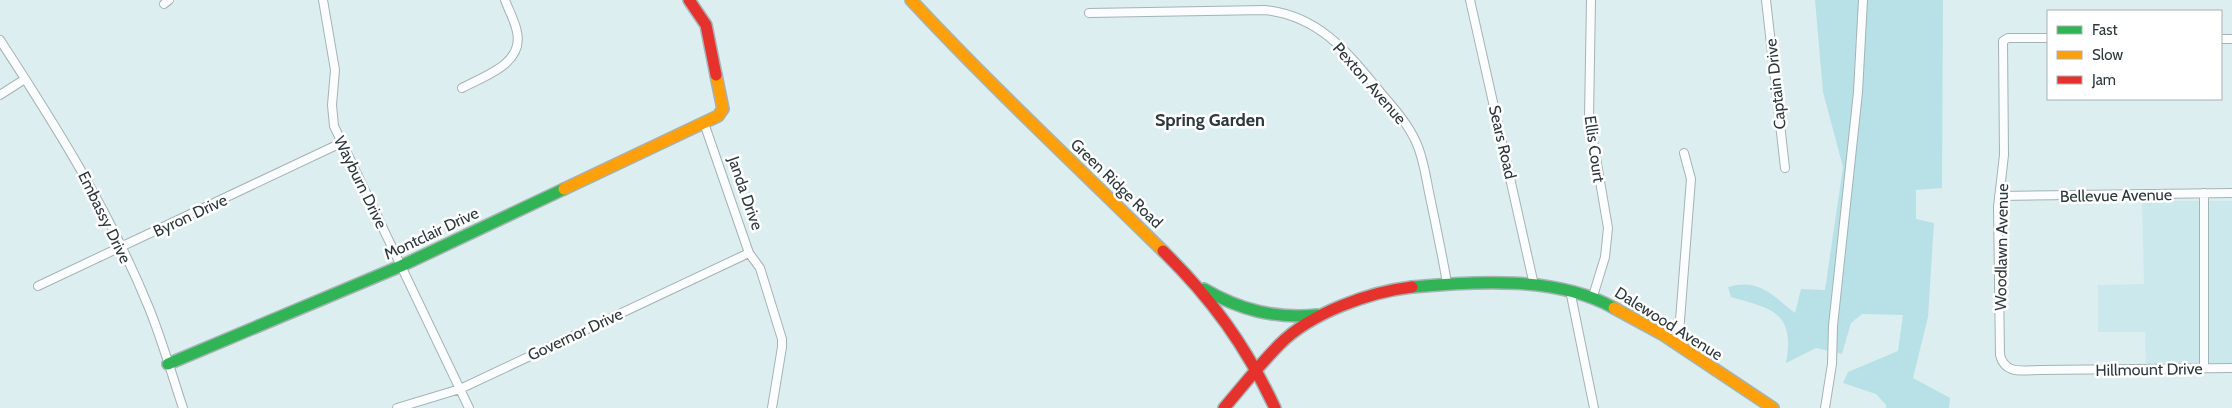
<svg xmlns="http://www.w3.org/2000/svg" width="2232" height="408" font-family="Cabin,sans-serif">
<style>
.built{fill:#cbe8ec}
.green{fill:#b7e1e6}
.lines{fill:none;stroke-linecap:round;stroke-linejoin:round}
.street-casing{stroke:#a5b3b4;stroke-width:10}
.fast-casing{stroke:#a5b3b4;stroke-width:14}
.slow-casing{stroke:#a5b3b4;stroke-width:14}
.jam-casing{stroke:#a5b3b4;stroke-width:14}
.street{stroke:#fafcfd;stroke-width:8}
.fast{stroke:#30b455;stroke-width:11}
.slow{stroke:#ff9f0a;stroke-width:11}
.jam{stroke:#e5322d;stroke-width:11}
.labels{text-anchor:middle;stroke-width:5;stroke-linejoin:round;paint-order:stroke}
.street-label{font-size:16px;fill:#2d393b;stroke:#fff}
.neighbourhood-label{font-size:18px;font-weight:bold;fill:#2d393b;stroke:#fff}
</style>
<rect width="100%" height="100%" fill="#ddeef0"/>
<path class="built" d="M2142 201H2232V363L2146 364 2145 332H2098V285L2144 284Z"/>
<path class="green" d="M1815 0H1943L1942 188 1916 190V219L1934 223 1928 317 1913 378 1950 398 1949 408H1886V405L1876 394 1843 383 1848 372 1898 351 1903 315 1862 314 1851 323 1842 354 1816 348 1786 363C1795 312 1773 309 1731 297L1728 287C1759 278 1772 295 1795 313L1801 289 1825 290 1843 167 1823 92Z"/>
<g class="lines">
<g class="street-casing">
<path id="street" d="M323 0 335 70 332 105 334 126 469 408
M1470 0 1534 285
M1591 0 1589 117 1608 228 1605 257 1593 296
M1766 0 1785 168
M164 4 169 0
M1089 13 1265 10C1320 16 1348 53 1381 93 1394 108 1408 124 1416 142 1424 159 1426 179 1430 197 1436 226 1442 254 1447 283
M2048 38H2008L2003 41 2004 155 1998 207 2000 355C2005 375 2023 370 2040 370L2232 368
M2221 39H2232
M0 40C56 126 110 212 149 308 162 340 172 375 183 408
M462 88C484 76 524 64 517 32 515 21 509 11 505 0
M0 95 25 79
M704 123 749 253 760 268 782 339V347L772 408
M1999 196 2232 193
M38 286 341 143
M1570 290 1594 408
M1678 346 1691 179 1684 153
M2204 368V193
M397 408 460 389 749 253
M1825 408 1832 364 1833 326 1858 92 1863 0"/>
</g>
<g class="fast-casing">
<path id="fast" d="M1412 287C1476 281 1557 276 1614 308
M1204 289C1240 310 1275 319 1317 315
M168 364 401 266 564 189"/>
</g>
<g class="slow-casing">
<path id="slow" d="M911 0C992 87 1079 168 1163 251
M564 189 718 116 723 109 716 75
M1614 308 1662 334 1773 408"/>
</g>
<g class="jam-casing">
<path id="jam" d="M689 0 706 25 716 75
M1163 251C1212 299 1246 346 1275 408
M1224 408C1242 387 1260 364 1280 344 1311 313 1369 292 1412 287"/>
</g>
<use href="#street" class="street"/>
<use href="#fast" class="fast"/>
<use href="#slow" class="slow"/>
<use href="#jam" class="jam"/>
</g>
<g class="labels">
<g class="street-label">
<text transform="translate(1370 83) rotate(49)" y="6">Pexton Avenue</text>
<text transform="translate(1775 84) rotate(-96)" y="6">Captain Drive</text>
<text transform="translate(1503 142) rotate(77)" y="6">Sears Road</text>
<text transform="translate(1595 149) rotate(82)" y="6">Ellis Court</text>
<text transform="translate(361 182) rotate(64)" y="6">Wayburn Drive</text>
<text transform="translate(1117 183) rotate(44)" y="6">Green Ridge Road</text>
<text transform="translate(746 193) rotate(71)" y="6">Janda Drive</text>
<text transform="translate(2116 195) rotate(-1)" y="6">Bellevue Avenue</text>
<text transform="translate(190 215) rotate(-25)" y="6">Byron Drive</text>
<text transform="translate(105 217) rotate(64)" y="6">Embassy Drive</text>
<text transform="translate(431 233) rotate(-25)" y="6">Montclair Drive</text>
<text transform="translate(2001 247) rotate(-89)" y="6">Woodlawn Avenue</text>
<text transform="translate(1669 323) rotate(32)" y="6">Dalewood Avenue</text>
<text transform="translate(575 334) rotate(-25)" y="6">Governor Drive</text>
<text transform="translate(2149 369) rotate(-1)" y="6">Hillmount Drive</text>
</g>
<g class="neighbourhood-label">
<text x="1210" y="126">Spring Garden</text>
</g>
</g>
<rect x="2047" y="10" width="175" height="90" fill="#ffffff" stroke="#abb0b1"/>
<rect x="2057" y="26" width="25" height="8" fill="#30b455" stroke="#abb0b1"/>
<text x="2092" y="35" font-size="15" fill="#2d393b">Fast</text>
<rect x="2057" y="51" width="25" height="8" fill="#ff9f0a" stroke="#abb0b1"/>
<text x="2092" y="60" font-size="15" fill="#2d393b">Slow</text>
<rect x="2057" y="76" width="25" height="8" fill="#e5322d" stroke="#abb0b1"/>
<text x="2092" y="85" font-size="15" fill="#2d393b">Jam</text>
</svg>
